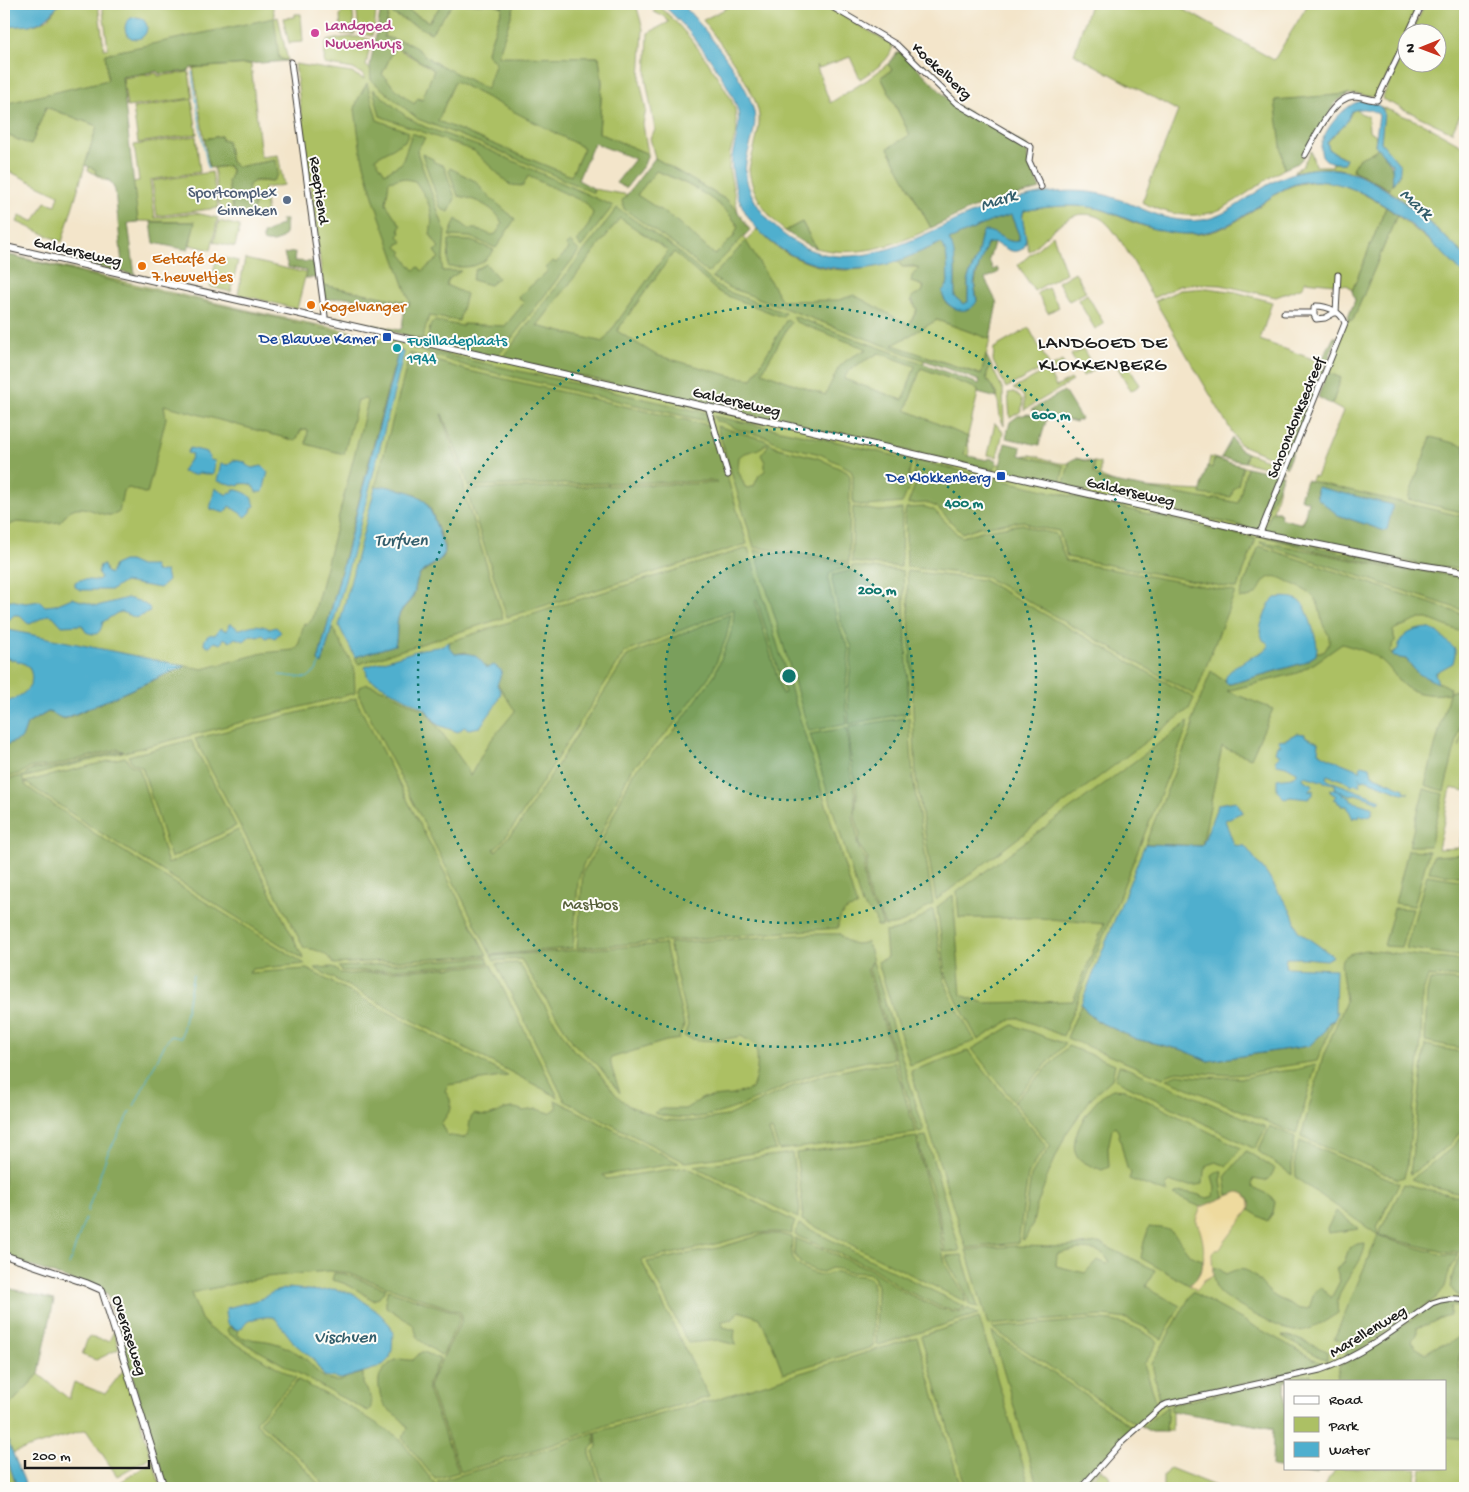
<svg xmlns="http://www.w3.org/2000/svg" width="1469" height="1492" font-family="'Gochi Hand',sans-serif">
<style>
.green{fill:#acc064;stroke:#646e40}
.forest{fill:#89a65a;stroke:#52613b;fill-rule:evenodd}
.sand{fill:#eeda9e;stroke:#857b5d}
.water{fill:#4fafce;stroke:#366675;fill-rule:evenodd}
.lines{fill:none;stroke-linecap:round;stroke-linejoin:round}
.stream{stroke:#4fafce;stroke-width:1}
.minor-casing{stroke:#3c3a36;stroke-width:7}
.tertiary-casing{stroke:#3c3a36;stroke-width:8}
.minor{stroke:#fff;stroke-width:5}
.tertiary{stroke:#fff;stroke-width:6}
.ring{fill:none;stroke:#0f766e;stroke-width:2.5;stroke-dasharray:2.5 5}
.hotel-dot{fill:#d1479c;stroke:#fdfcf7;stroke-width:2}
.service-dot{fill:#5c6f8a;stroke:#fdfcf7;stroke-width:2}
.food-dot{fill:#e8710a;stroke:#fdfcf7;stroke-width:2}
.transit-dot{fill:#1a4fb4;stroke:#fdfcf7;stroke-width:2}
.culture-dot{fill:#0f9aa8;stroke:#fdfcf7;stroke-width:2}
.labels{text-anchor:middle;stroke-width:4;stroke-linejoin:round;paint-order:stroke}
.hotel-label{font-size:16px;fill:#b23c85;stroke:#fdfcf7;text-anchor:start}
.street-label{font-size:16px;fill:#1c1c1c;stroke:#fdfcf7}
.service-label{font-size:16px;fill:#4e5e75;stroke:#fdfcf7;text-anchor:end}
.food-label{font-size:16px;fill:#c56008;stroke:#fdfcf7;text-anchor:start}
.transit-label{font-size:16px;fill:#164399;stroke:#fdfcf7;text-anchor:end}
.culture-label{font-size:16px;fill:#0d838f;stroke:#fdfcf7;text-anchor:start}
.park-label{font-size:16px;fill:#565e39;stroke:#fdfcf7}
.water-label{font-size:18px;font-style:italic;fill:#335e6c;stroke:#fdfcf7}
.quarter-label{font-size:19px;letter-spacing:1px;fill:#1c1c1c;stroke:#fdfcf7}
.centre{fill:#0f766e;stroke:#fdfcf7;stroke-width:2.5}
.ring-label{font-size:15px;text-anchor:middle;font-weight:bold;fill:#0f766e;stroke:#fdfcf7;stroke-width:4;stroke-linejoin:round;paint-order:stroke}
</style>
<rect width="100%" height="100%" fill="#fdfcf7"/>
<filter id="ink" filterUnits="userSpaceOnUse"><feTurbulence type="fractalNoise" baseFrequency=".02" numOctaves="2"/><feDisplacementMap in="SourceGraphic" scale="10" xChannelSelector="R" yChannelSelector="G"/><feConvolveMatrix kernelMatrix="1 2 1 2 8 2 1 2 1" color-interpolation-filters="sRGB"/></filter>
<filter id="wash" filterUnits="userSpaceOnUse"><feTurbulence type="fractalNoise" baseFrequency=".0096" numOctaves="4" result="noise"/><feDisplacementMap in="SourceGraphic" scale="20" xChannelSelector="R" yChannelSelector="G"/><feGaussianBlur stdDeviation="1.12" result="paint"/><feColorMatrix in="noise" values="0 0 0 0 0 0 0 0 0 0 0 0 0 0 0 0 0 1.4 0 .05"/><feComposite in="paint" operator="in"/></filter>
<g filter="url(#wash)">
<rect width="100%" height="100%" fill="#f3e5ca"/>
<path class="green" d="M59 4H98L104 49 108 48 102 4H272L275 18 278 17 288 61 279 58 278 54 117 77 125 184 104 180 88 170 102 120 43 100 4 128V27L37 24 48 19Z
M348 4H352L355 34H341L340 15Z
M356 4H374C378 14 374 25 372 36L359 33Z
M396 4H442L429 22Z
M453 4H494L503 7 487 52 498 54 515 4H636L643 29 640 80 646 110 643 124 648 154 599 134 602 82 599 57H591L585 150H583L571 177 457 129 593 189 636 196 656 170C681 182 712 193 730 214 737 223 740 232 746 241L758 229C776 253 814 269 844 270 863 270 880 266 898 261L903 267H917L918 270 912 276 919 285H922L924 290 920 294H917L911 301 917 309 912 319 920 329 937 320 990 339 982 375 926 356 922 368 979 389 968 435 969 457C978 459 996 465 1004 464 1013 463 1020 454 1030 455 1048 457 1061 470 1079 459L1100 463V476C1126 491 1173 489 1203 491L1210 457 1251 469 1282 475 1273 511H1279L1280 520 1300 524 1313 502 1300 498 1313 476 1316 477 1343 411 1332 405 1341 378 1327 372 1347 320H1353L1397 215 1439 249 1465 276V724L1459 748 1465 728V791L1451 788 1438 849 1459 848 1462 833 1465 834V854L1455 855 1465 856V1488H1418L1421 1468H1445V1381H1285V1468H1319L1317 1475 1275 1467V1429L1172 1409V1431H1151L1137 1423 1081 1488H168L110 1291 6 1258 4 1264V251L10 255 265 314 403 342 409 308 407 302 323 285 295 64 352 73 364 79V75L353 69 324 64 325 45 327 41C340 38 358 34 371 40L366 66 391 85 382 74 395 47 434 70 432 75 447 69 432 61 409 43 384 37 389 12 431 33Z
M735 4H823L893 45C890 62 873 70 860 79L850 57 819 68 816 65 830 103 867 80 888 64 893 69 881 77 910 135 913 195 931 228C896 246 855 258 816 248L802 222 785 231C767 216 751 193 749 169 752 152 760 134 759 116 756 88 720 44 703 20Z
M1090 4H1186L1183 9 1274 60 1307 6 1304 4H1420L1378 96 1373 97 1357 94 1276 100 1284 169C1262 181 1243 198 1221 209 1196 221 1165 214 1142 202L1178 111 1074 54Z
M1425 4H1465V104L1452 132 1382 99 1406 45V62H1436V32H1412Z
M658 5C688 31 711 64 731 99L735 109 737 130 730 153 729 168 738 212 728 201 655 158 650 138 655 130 646 80 648 33 669 22 663 16 653 12Z
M295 14H301L303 42 289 43 283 18 295 17Z
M251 64 261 157 278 155 284 185 264 188 267 217H248L254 208V204C241 186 248 178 269 182L275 160 237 167 231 162 221 136 204 139 193 68Z
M189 72 193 98 127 107 123 78 157 73 158 76Z
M192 99 197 134 138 143 133 108Z
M1379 106 1424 124 1465 147V256C1434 226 1383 175 1339 169 1323 167 1308 169 1293 172L1302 166 1311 151 1315 166H1332L1333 163H1344L1346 159C1342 155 1334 154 1329 150L1327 143 1334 134 1346 123 1352 111 1357 109 1360 113 1368 116 1369 131 1376 135 1375 145 1378 148 1368 155 1359 158 1353 170 1389 189 1400 173 1381 142 1383 109Z
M46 107 97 126 62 242 17 222 20 215 34 222 45 202 56 205 59 195 4 169V134L31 145Z
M196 136 200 172 150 180 155 218 196 213 218 218 211 250 190 245 194 222 138 221 132 182 139 181 134 145Z
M228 166 232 172 228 182 234 215 223 209 219 204 214 168Z
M212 172 218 208 157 216 152 181Z
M1320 181C1345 182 1364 194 1386 207L1352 291 1349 286 1344 285 1305 281 1303 287 1276 297 1221 285 1194 284 1179 286 1153 298C1142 279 1118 228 1100 218 1093 214 1082 213 1074 216 1059 222 1041 241 1029 252L1022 218 1024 211C1048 206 1076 203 1100 209 1111 212 1122 218 1132 222 1154 230 1176 235 1199 234 1233 231 1255 206 1283 190 1293 184 1307 182 1320 181Z
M219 221 240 226 235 247 214 242Z
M1053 235 1066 273 1034 291 1018 265Z
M217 256 238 261 231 292 210 287Z
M245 259 306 273 297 309 238 294Z
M1075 272 1086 292 1069 301 1058 282Z
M1048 288 1059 307 1048 313 1037 293Z
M1207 288 1236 292 1272 302 1260 340 1321 362 1280 461 1239 444 1155 301 1180 290Z
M1087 294 1104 324 1095 329 1078 300Z
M1029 328 1049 365 1006 388 993 361 994 348Z
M1083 349 1095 370 1083 376 1071 355Z
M1062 361 1064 364 1049 373 1056 387 1071 379 1073 381 1024 410C1027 400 1023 392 1013 389Z
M1127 363 1140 385 1131 391 1118 368Z
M991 365 1003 390 1004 426 1000 417 997 393 987 380 986 375Z
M1014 392 1022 399 1023 405 1020 412 1010 418 1008 393Z
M995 423 1003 432 997 457 988 455Z
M1247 453 1276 463 1284 472 1245 462Z
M114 1331 119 1349 96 1360 82 1355 88 1337 109 1341Z
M125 1368 151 1457 117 1476 86 1430 12 1453 4 1431V1411L39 1374 69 1399 74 1382 105 1394Z
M4 1453 5 1456 20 1488H4Z
M153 1461 161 1488H110L116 1485Z
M1170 1468 1220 1488H1163V1476Z
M1336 1468H1417L1413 1488H1324Z
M1100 1469 1110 1477 1108 1483 1102 1488H1084Z"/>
<path class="forest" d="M382 4H396L429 22 442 4H453L431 33 389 12 384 37 411 44 432 61 487 89 496 62 489 57 487 52 503 7 494 4H515L498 56 599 57 602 82 599 133 648 154 644 165 626 188 616 183 635 159 594 143 578 180 593 188 594 193 490 147 418 119 371 80 370 65ZM395 47 406 52 434 70 422 100 418 98 414 104 396 89 382 74ZM455 81 584 148 571 176 438 121Z
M274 18 279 58 288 61 191 68 189 71 159 74 158 71 122 77 138 222 128 223 135 275 70 261 72 254 122 264 115 190 110 181 95 173 96 170 85 165 97 126 46 107 31 145 4 134V104L108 80 105 54Z
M902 52 951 102 1027 146 1028 159 1040 189 973 208 931 228 888 148 910 135 881 77 892 70 888 64 897 53Z
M367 83 377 120 409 132 405 141 375 158 385 173 402 163 412 133 425 138 417 150 418 155 445 231 442 271H461L449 279 446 285 466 294 459 321 429 316 422 339 427 340 431 323 435 321 462 326 463 324 505 326 524 303 518 297 548 271 545 268 553 261 556 263 569 249 566 245 570 242 579 251 497 357 334 318 337 317 399 330 402 328 404 312 402 310 346 297 327 300 325 298 323 285 407 302 409 306 410 302 374 200 361 153 355 109 357 101ZM401 178 415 181C428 199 435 212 430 234L439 248 434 251 439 258 422 271 419 267 414 270 401 254 403 252 397 247 398 244 403 242 398 236 401 233 399 229 401 226 386 204 389 181Z
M373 89 407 117 425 127 489 150 613 206 581 247 577 241 588 226 593 213 586 203 528 176 523 186 510 185 474 151 380 116Z
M1349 94 1336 102 1301 160 1298 163 1284 169 1275 100Z
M221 136 222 140H227L231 162 237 167 276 160 278 174 273 181H254L249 185 248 195 254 204V208L248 217 234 215 228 182 232 172 229 166 209 168 204 139Z
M1378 148C1388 160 1400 172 1389 189L1353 170C1354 156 1368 157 1378 148Z
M422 154 433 159 434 162 444 166 455 198 449 212 441 209Z
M655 158 728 201 736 209 750 230 708 273 680 249 624 209 622 201ZM656 171C686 182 721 199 738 226L734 236 715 255 674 219 637 195Z
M450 168 477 182 483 191 515 219 496 248 470 237 449 236 456 219 469 229H476L479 231C485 230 489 237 496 234L502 224C498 208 473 198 458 196L449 171Z
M1386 207 1397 215 1353 320H1347L1355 300 1352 291Z
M617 208 674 248 716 285 726 291 785 313 782 317 725 295 717 291 674 252 617 331 656 355 731 376 752 379 787 319 791 322 762 372 825 395 839 367 848 359 867 349 796 322 793 316 979 384 980 381 728 287 712 277 746 241 782 301 839 300 854 295 909 325 917 310C912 297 906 298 922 292L924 287 922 285 911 282 912 276 919 268 913 266 902 267 898 261 941 243 944 246 947 252 948 282 943 296 947 304 954 308 977 301C977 295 975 291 975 285 975 277 983 248 989 242L994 243 989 260 993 270 997 268 999 272 985 279 997 303 990 339 937 320 893 345 981 375 986 355 991 365C979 383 996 384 997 398L978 393V389L921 368 906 410 968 437 964 455 987 460 988 458 997 460 994 470 502 358ZM620 218 668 251 603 342 537 326ZM879 353 915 366 903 400 844 379C848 367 869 359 879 353Z
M1011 215 1019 235V241L1013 242 982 233 977 257 968 278V302L963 304 955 297C954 280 958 254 948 240L994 220Z
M281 220H286C285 224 286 229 285 233 282 242 271 244 263 241V233C271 233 274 225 283 225Z
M151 222H195L188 250 154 243Z
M802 222 816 248 802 242 785 231Z
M449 240 471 241 494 250C481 269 468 267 448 267Z
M295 252 294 261 315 262 317 278H305L306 271 288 267 284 254Z
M4 254 133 286 393 344 404 353 399 351 388 387 318 661 322 663 332 627 354 667 355 693 125 752 118 749 56 765 32 767 21 773 4 778V746L22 738 27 724 48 712C55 713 58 717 65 719L185 666 203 669 263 653 293 650 298 647 304 623 308 624 313 618 315 610 368 401 365 399 358 400 344 454 306 444 308 430 306 429 301 430 296 441 164 405 166 418 147 494 129 488 123 491 119 512C104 524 84 497 67 513 65 516 62 520 60 522L41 524 17 522 4 527Z
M486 264 498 278 490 285 472 280 475 270Z
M1334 337H1337L1286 468 1280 461 1320 363Z
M411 347 707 413 710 422 470 367 411 348Z
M410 353 469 371 712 426 747 544 507 617 469 498 468 489 718 483 717 481 468 486 465 473 442 414H441L462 475 466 499 503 618 358 664 355 657 395 645C398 636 396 628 398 619 400 609 408 605 413 597 416 590 415 581 420 575 427 566 443 564 445 552 446 545 441 536 438 530 435 522 433 512 428 505 418 491 390 486 375 488Z
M1327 372 1341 378 1332 405 1318 397Z
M1064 391 1081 419 1076 422 1031 410Z
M1028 414 1047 418 1039 445 1006 438 1010 422 1018 416Z
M713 416 833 441 912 460 909 475 911 483 902 503 867 506 853 504V475L850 469 820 454 779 444 767 437 739 430 723 422 716 421Z
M717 426 765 440 778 448 818 458 847 472 850 476 849 562 754 547ZM766 444H768V446L761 455 765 462V471L759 475 754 486 749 488 745 487 738 470 739 457C746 450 756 453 766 444Z
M1431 437 1465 446V513L1408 499Z
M1232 438 1239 449 1247 453 1245 462 1221 458Z
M1005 443 1021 447 1020 455 1064 466 1060 485 999 471Z
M1076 458 1094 463V473L1102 480 1211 500 1215 498 1238 503 1247 467 1283 475 1259 530 1063 486 1070 461Z
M1214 459 1243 466 1238 485 1234 488 1231 497C1220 495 1211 496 1200 494L1207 466 1212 468Z
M915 460 1256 539 1237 589 1067 557 1059 531 1034 527 1024 521 979 527 962 533 937 507 927 503 908 504 915 485 913 476Z
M1306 480 1465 517V570L1420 564 1263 531 1272 511 1281 514 1280 518 1303 524 1308 501 1300 498ZM1318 487 1387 530 1385 531 1338 515 1316 495Z
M853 507 880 511 902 509 901 567 852 562Z
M925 507 934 510 958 535 962 537 985 530 1023 524 1033 529 1056 534 1066 561 1235 592 1195 695 984 576 907 567 905 513 906 508Z
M1262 536 1413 567 1404 569 1317 551Z
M1261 541 1405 571 1415 570 1465 578V611L1260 543Z
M1259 546 1465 615V639L1461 632 1428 619H1420L1395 629 1393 631 1395 641 1390 652 1393 656 1406 659 1418 674 1447 686 1450 688 1449 692 1465 688V708L1444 791 1425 785 1449 693C1434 696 1412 695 1401 683 1394 675 1389 666 1381 660 1369 651 1355 648 1342 644L1315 663 1297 673 1227 691 1273 709 1251 758 1222 747 1202 846 1145 844 1193 727 1192 721 1211 671 1220 678 1224 679 1226 683 1230 684 1303 663 1316 655V652H1324C1327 647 1330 643 1329 638 1329 634 1326 631 1324 627 1320 618 1321 607 1315 599 1309 591 1298 587 1289 582 1284 580 1277 575 1271 577 1258 580 1263 601 1239 598Z
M748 548 857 907C845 908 838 916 838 928L577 948 583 872 603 837 633 773 675 730 715 674 729 639 733 626 734 609 624 653 516 823 502 841 494 849 495 852 519 825 627 656 731 614 726 638 712 672 672 727 630 771 600 836 583 865 578 882 573 948 491 955 359 696V687L367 684 387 691 427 712 467 768 470 776 488 744 515 711 488 669 466 652 455 654 449 647V642L558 606ZM757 600 785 693 782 694 755 601Z
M755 550 849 564 847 568 830 572 828 580 837 622 849 650 845 697 847 724 809 731Z
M852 566 903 571 909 713 849 724 848 697 852 647 841 622 832 580 833 575 849 571Z
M907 571 983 580 1194 698 1189 709 936 900 916 778Z
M356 698 357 702 487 955 334 964C327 953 317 949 304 948L195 739Z
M909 717 913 778 933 903C918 914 904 925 885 926L880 913 870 900 865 873 868 859 860 847 858 841 860 835 855 816 857 793 850 751 849 727Z
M1188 722V726L1063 1036 1019 1018H1014L978 1040 957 1001 946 975 937 907 953 895 961 995 984 1003 1073 1001 1104 924 1040 918H959L957 892Z
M847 728 850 771 855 793V805L853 816 857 834V842L860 851 866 860 863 872 868 900 879 914 883 926H876C877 915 869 912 862 905L810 734Z
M191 740 236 826 171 858 142 767 132 763 128 756Z
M118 751 123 752 22 778 26 786 94 833 305 964 252 969 249 973 307 969 508 1076 448 1085 445 1091 450 1099 451 1109 441 1124 447 1135 463 1138 468 1135C470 1128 468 1119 474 1114 480 1115 486 1117 491 1115 503 1111 511 1104 523 1111L537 1109 550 1113 557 1108 555 1100 679 1163 603 1175 606 1179 686 1167 795 1222 792 1228V1234C762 1228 744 1237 716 1244 691 1250 666 1255 641 1260L709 1397 613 1423 564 1441 461 1472 429 1387 432 1379 461 1322 462 1317 460 1312 345 1272 328 1271 266 1277 191 1293 201 1319 210 1329 296 1378 255 1422 304 1467 321 1488H166L107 1293H102L100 1290 4 1257V780L22 776 33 769 57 767Z
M125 757 131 765 139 768 168 864 238 830 304 959 93 828 25 782Z
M1424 789 1443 794 1430 846H1409Z
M1408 850 1429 851 1414 906 1395 903Z
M1465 854V877L1429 872 1433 856Z
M1427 875 1465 881V957L1406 948Z
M1394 908 1413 909 1401 947 1384 946Z
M933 909 945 983 954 1003 975 1041 910 1065 878 962 887 957 885 932C904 931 918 920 933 909Z
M814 934H840C846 944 856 946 867 942L873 961 870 963 867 969 894 1058C885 1062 876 1060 867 1061 853 1064 836 1067 822 1072 765 1089 716 1132 654 1113L660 1109H685L703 1098 733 1095 751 1089C758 1077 759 1057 755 1044L741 1036C722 1040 702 1044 684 1036L688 1025 669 943Z
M665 944 684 1025 679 1038 680 1039 666 1041 611 1058C609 1066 618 1084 620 1093L598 1065 574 1044 521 959 494 961 491 956Z
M1365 950 1465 961V978L1448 976 1431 977 1429 974 1422 995 1421 1040 1407 1166 1404 1177 1398 1179 1301 1137 1323 1057 1346 1001 1341 965 1342 959 1349 954Z
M487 957 489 963 370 971H342L338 967Z
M873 962 924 1131 918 1132 869 969 871 964Z
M519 963 551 1016 574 1051 591 1063 617 1096 629 1106 665 1120 692 1121 727 1116 793 1086 824 1075 869 1065 889 1064 894 1061 916 1133 779 1150 772 1130 769 1131 776 1150 685 1162 565 1101 496 964Z
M491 965 558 1097 314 968 333 967 340 973 350 974Z
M1430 980H1448L1465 982V1049L1425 1041 1427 993Z
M1081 1004 1093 1018 1099 1022 1136 1039 1183 1050 1208 1061 1308 1046 1324 1032 1329 1023 1334 1020 1317 1061 1278 1067 1247 1074 1231 1075 1177 1071 1168 1074 1163 1078 1067 1038Z
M1013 1025 1065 1044 1013 1100 972 1049Z
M1425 1045 1465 1053V1127L1449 1145 1410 1175Z
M1068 1046 1115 1064 1112 1079 1092 1097 1066 1134 1048 1175 1036 1208 1033 1223 1025 1239 1022 1240 1031 1176 1038 1164 1051 1146 1014 1102Z
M968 1051 1047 1147 1035 1162 1028 1175 1018 1243 966 1248 911 1071Z
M1119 1065 1266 1127 1255 1149 1115 1079Z
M1316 1065 1296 1134 1167 1079 1170 1077 1177 1074 1200 1077 1245 1078 1265 1073 1294 1070Z
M1113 1089 1126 1090 1241 1148 1227 1166 1216 1162 1207 1165 1204 1171 1203 1184C1198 1185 1188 1186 1182 1185 1175 1184 1173 1180 1166 1184L1167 1193 1129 1179 1131 1173 1127 1168 1118 1131 1115 1127 1112 1129 1108 1148 1109 1167 1102 1170C1093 1166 1080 1163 1076 1154 1067 1135 1096 1096 1113 1089Z
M1270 1126 1295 1137 1292 1159V1175L1258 1151Z
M1465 1132V1194L1427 1185 1411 1179 1452 1148Z
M926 1136 960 1251 945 1252 940 1219 931 1184 926 1173 920 1150 919 1137Z
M917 1137C919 1166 932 1191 938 1219 941 1235 941 1251 946 1265 951 1278 964 1288 966 1302L802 1220 803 1209 796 1153Z
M1300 1141 1399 1183 1377 1227 1380 1237 1443 1255H1459L1450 1268 1445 1287 1437 1297 1417 1312 1346 1358V1342L1334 1339 1378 1235 1296 1178 1295 1159Z
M1246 1151 1275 1169 1269 1179 1265 1181 1253 1179 1252 1182 1253 1187 1270 1195 1275 1202 1273 1213 1267 1221 1249 1210C1254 1192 1241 1191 1228 1195L1225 1177Z
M792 1153 800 1210 798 1218 694 1166Z
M1217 1172H1223L1221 1181 1224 1197 1203 1208 1173 1195C1181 1189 1198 1194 1207 1198L1214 1196 1215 1187 1212 1176Z
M1404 1184 1465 1198V1240L1460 1252 1448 1253 1380 1236 1381 1229Z
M1336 1211 1359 1229 1328 1233 1327 1229Z
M799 1224 965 1307 959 1311 941 1307 903 1289 873 1268 795 1235Z
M1149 1227C1155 1228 1162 1227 1168 1230 1185 1238 1180 1255 1203 1260 1201 1270 1198 1279 1189 1285L1141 1258 1144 1242Z
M764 1234H779L792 1237C791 1255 790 1263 808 1271 813 1273 817 1275 823 1275 827 1275 830 1273 834 1272 839 1271 844 1275 849 1275 857 1276 864 1275 871 1279L873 1287V1347L783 1373 773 1346 760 1318 739 1311 733 1319 722 1321 723 1327 735 1330 734 1337 736 1345 717 1340 688 1343 647 1262 718 1248Z
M795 1238 872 1270 902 1291 940 1309 959 1313 967 1308 978 1314 876 1346 877 1287 874 1277 868 1273 847 1272 839 1269 831 1268 823 1272 816 1271 801 1264 794 1254Z
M1099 1243 1155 1270 1146 1286C1151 1288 1152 1292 1157 1294 1165 1297 1172 1302 1180 1306L1162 1339 1151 1333 1148 1329 1127 1319 1103 1316 988 1325 966 1250 1015 1246 1064 1247ZM1079 1249C1092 1250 1103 1249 1109 1262L1107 1264 1097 1260 1085 1273 1056 1266 1057 1254Z
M1365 1243C1365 1266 1332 1287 1338 1313 1325 1321 1313 1331 1296 1331 1284 1332 1226 1301 1218 1291 1214 1285 1213 1275 1212 1268H1218L1226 1274C1252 1260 1256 1282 1273 1295 1278 1299 1285 1301 1291 1304 1297 1308 1301 1311 1309 1308L1315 1291 1321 1287 1331 1298 1340 1281 1336 1269 1344 1263 1349 1248 1357 1244Z
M1463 1252 1465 1254V1297L1457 1295 1450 1287 1454 1270Z
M962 1255 978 1308 969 1304C966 1287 952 1274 946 1257V1256Z
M334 1273 345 1274 386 1289 379 1298 373 1300C359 1291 348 1283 332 1280Z
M4 1287 54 1300 39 1374 4 1411Z
M388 1290 458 1313 460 1317 459 1321 442 1356 418 1339 414 1326 412 1324 386 1307V1296Z
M1193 1291 1201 1297 1325 1365 1169 1400 1161 1405 1152 1364Z
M1442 1300 1465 1301V1308L1451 1306 1450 1315C1440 1316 1431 1326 1417 1327V1335L1411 1341 1415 1347 1425 1353 1439 1345 1449 1344 1460 1336 1465 1338 1459 1357 1460 1374 1465 1376V1439L1445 1437V1381H1337L1339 1366 1352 1360Z
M979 1318 1030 1488H966L921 1336Z
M1090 1320C1116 1319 1138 1326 1158 1342L1144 1364 1158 1407 1137 1425 992 1328Z
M229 1327 238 1330 237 1335C248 1341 260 1339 271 1342 281 1344 292 1350 300 1355 317 1365 318 1383 341 1381L347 1377 363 1373V1384L371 1396V1407L368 1411 337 1395 229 1334 227 1330Z
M992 1332 1134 1428 1112 1449 1077 1488H1038Z
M1282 1336H1290L1327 1351V1361Z
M917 1337 961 1488H604L593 1452 597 1447 596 1432 713 1400Z
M421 1352H424L440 1359 428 1384V1390L459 1472 435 1479 402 1438 408 1428C402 1417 392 1414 385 1406 380 1400 377 1382 380 1375 383 1370 389 1363 394 1361 399 1357 407 1361 413 1360Z
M1311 1374V1381H1285V1468H1318L1316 1474 1272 1467 1273 1428 1171 1411V1405Z
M298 1380 352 1408 398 1437 438 1488H326L308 1465 259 1422Z
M1168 1406 1166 1432H1151L1142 1427Z
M595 1432V1444L590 1449V1454L601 1488H441L437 1482 565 1444Z"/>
<path class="sand" d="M1238 1192C1248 1193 1252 1201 1249 1210L1220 1248 1215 1249 1212 1257 1213 1275 1204 1280 1197 1290 1189 1285C1210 1272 1205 1239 1196 1220L1201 1207Z"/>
<path class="water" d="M4 4H59C41 28 36 24 7 27H4Z
M663 4H682C703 26 746 79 753 108 759 127 749 144 746 162 741 192 770 227 793 241 849 277 909 241 961 218 984 208 1010 200 1034 195 1059 190 1091 189 1115 198 1146 209 1167 224 1202 220 1229 216 1250 194 1273 182 1327 153 1369 174 1412 209 1431 224 1448 239 1465 256V276C1427 235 1343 154 1282 190 1249 210 1228 234 1187 234 1157 234 1131 220 1104 210 1082 203 1046 206 1024 211 1018 221 1035 247 1018 251 1007 254 998 239 987 244L976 274 974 284 977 301C968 319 943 308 942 291L947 286 948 282C947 271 949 250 941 243 917 253 894 265 869 268 810 276 744 242 734 180 732 172 731 165 732 157 735 139 743 124 736 105 727 80 701 46 684 26 677 18 669 12 663 4ZM1011 215 1019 235V241C1006 245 997 230 984 231L982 233 977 257 968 278V302L963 304 955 297C954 281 958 252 949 240L994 220Z
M125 28a11 11 0 1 1 22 0a11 11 0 1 1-22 0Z
M1361 101C1370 102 1382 104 1384 113L1381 142 1400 165C1401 173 1397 178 1393 184L1392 164 1375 145 1379 115C1372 109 1361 107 1352 111L1346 123 1334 134 1327 142 1329 150 1346 159 1344 163C1294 167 1337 105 1361 101Z
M399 350 404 353 357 537 322 664 318 661Z
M190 448 207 452 210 460 215 461 213 475 199 473 194 475 182 472C183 467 190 463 192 454L187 453Z
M233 460 245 462 246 465 252 468 262 466 268 472 263 492H256C253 483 248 483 240 484L239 486 217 481 221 464 229 465Z
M385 486 410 492 426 502 433 516 445 552C440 565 423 566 418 578 415 584 416 590 413 596 409 603 402 607 399 615 395 625 398 635 395 645L355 657 339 626 375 488Z
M1317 487 1393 505 1387 530 1385 531 1338 515 1317 498Z
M215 488 227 495 230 492 233 493V489C245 492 252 494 255 506L252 508 251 512 246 517 229 506 225 513 210 509Z
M123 561H129L140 566H154L156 572 166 571 168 581 160 588 124 582 112 590H81L75 587V582C84 576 94 584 101 578L98 573 100 565H104L106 572 110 574 114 565Z
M72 598 97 606 127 598 139 601 149 607 150 612 136 618 122 612 117 613 103 622C100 633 98 637 86 632L82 625 62 626 53 616 48 615 30 624 27 623 19 615H14L8 621 4 622V601L10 600 26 603 40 601 45 606 55 605Z
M1275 598C1283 597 1295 596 1302 603 1307 607 1317 640 1317 647 1317 650 1316 653 1316 655L1303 663 1230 684 1226 683C1221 668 1258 656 1268 648V643L1263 640 1260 631 1261 625 1269 604Z
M229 624H232L238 629C243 629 245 627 250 626 255 624 265 626 270 629L276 627 281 632 275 638 270 636 266 638 263 635 257 637 251 635 244 641 235 638 230 642 224 638 221 644 214 642 210 647 204 645C204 638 208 633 215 635L220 628 227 631Z
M1428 628 1437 632 1455 649V655L1453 663 1435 673 1438 683 1418 674 1406 659 1394 657 1392 654 1398 649C1400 634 1414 629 1428 628Z
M4 629 185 666 66 718C59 719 55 713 48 712L27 724 22 738 4 746V703C20 697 39 688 29 667L23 663 4 657Z
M449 642V647L455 654C474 652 476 655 487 668L494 665 502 671 497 685 501 692C496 708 489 714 480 727L469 729 464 727 458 732 438 725 425 709 368 678 365 667 422 649 438 647Z
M1297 733 1305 734V736L1319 743 1318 752 1329 758 1359 770H1361L1360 767 1362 765 1370 767 1372 775 1404 789V791L1409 793H1402L1365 779 1362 780 1359 776 1361 780 1359 783 1361 786 1355 784 1351 786 1350 783 1327 775 1326 778 1328 780 1381 800 1379 802 1356 794 1350 795 1339 791 1351 799V801L1371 807 1373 809 1371 811V812H1373L1371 815 1363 817 1360 815 1359 818 1354 817 1353 819 1347 806H1341V804L1338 803 1337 800 1333 799 1336 796 1330 792 1331 789 1338 791 1333 789 1335 787V784C1324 783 1314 778 1304 776L1302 777 1304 780 1312 784 1313 787 1310 788 1309 792 1313 790V795L1308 799 1290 797 1285 799 1277 791V779L1292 777 1297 774V772L1286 766 1277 764 1275 760 1280 755 1275 752 1277 745 1281 746 1278 740 1286 739Z
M1236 801 1243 812 1225 820 1234 845 1245 846 1266 873 1292 913 1298 931 1333 956 1326 960 1305 958H1286L1285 967 1336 969 1335 1012H1338L1334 1020 1329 1022 1324 1032 1309 1046 1208 1061 1183 1050 1136 1039 1099 1022 1089 1014 1081 1004 1145 844 1202 846 1218 804Z
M288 1288 318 1291 334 1289 354 1294 380 1314 390 1325 393 1333 392 1350 390 1358 384 1364 377 1368 341 1379 324 1376 313 1359 295 1344 275 1318C269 1315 253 1318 247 1322 243 1326 244 1328 238 1330L227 1324 225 1313 227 1308 261 1299 273 1292Z
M4 1431 27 1488 17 1487 4 1450Z"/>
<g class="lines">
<path class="stream" d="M192 72 202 139 208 169
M279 675 307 678 316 671 320 662
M134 1106 166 1042 171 1036 181 1038 193 975
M87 1212 107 1155 131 1111
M69 1265 85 1219"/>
</g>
</g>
<g filter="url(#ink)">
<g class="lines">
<g class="minor-casing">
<path id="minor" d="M827 4 897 45 956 103 1031 147 1029 161 1041 187
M1409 32 1422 4
M291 62 325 316 324 321
M1305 155C1315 138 1332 97 1354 96 1362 96 1369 100 1377 100L1406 39
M1284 313H1314
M1336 313 1338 275
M708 406 728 475
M1260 533 1345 323C1342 312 1327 306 1316 306L1314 308V315L1316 319 1325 318 1336 312
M1081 1488 1122 1442 1161 1407 1167 1404 1320 1370C1358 1358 1399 1327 1432 1303 1444 1298 1453 1298 1465 1300"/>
</g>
<g class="tertiary-casing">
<path id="tertiary" d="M4 245 10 248 1260 533 1419 565 1465 572
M4 1255 86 1283 102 1290 164 1488"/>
</g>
<use href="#minor" class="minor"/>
<use href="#tertiary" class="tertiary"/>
</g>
</g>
<circle cx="789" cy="676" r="124" fill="#0f766e" fill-opacity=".12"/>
<g class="ring">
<circle cx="789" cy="676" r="124"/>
<circle cx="789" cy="676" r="247"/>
<circle cx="789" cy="676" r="371"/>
</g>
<circle class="hotel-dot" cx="315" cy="33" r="5"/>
<circle class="service-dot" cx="287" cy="200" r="5"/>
<g class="food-dot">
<circle cx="142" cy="266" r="5"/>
<circle cx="311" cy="305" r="5"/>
</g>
<g class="transit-dot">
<rect x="382" y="332" width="10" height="10" rx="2.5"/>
<rect x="996" y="471" width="10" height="10" rx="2.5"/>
</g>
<circle class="culture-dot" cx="397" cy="348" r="5"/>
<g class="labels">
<g class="hotel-label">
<text x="325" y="30">Landgoed<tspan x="325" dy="18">Nuwenhuys</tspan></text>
</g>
<g class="street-label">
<text transform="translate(943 70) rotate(43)" y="6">Koekelberg</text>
<text transform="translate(321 190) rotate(82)" y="6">Reeptiend</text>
<text transform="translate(78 250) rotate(13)" y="6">Galderseweg</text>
<text transform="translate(737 400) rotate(13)" y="6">Galderseweg</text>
<text transform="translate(1294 417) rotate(-68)" y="6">Schoondonksedreef</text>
<text transform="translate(1131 490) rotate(13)" y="6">Galderseweg</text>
<text transform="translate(1367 1330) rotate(-31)" y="6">Marellenweg</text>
<text transform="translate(131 1335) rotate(72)" y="6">Overaseweg</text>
</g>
<g class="service-label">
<text x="277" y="197">Sportcomplex<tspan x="277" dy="18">Ginneken</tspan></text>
</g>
<g class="food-label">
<text x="152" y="263">Eetcafé de<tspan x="152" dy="18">7 heuveltjes</tspan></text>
<text x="321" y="311">Kogelvanger</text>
</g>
<g class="transit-label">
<text x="377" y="343">De Blauwe Kamer</text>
<text x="991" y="482">De Klokkenberg</text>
</g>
<g class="culture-label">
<text x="407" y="345">Fusilladeplaats<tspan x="407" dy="18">1944</tspan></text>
</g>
<g class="park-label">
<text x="590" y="909">Mastbos</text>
</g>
<g class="water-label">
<text transform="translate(998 199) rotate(-18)" y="6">Mark</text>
<text transform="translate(1417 203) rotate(42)" y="6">Mark</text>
<text x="401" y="545">Turfven</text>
<text x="345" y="1342">Vischven</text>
</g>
<g class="quarter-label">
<text x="1103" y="348">LANDGOED DE<tspan x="1103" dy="22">KLOKKENBERG</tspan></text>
</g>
</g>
<circle cx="789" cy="676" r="8" class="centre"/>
<g class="ring-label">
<text x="1051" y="419">600 m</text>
<text x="964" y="507">400 m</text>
<text x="877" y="594">200 m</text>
</g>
<rect width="1469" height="1492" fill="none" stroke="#fdfcf7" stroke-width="20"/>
<rect x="1284" y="1380" width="162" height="90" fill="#fdfcf7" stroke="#a3a29f"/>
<rect x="1294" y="1396" width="25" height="8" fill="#ffffff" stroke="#a3a29f"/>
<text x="1329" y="1404" font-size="15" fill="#1c1c1c">Road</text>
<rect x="1294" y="1417" width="25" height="15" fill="#acc064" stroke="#a3a29f"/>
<text x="1329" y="1430" font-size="15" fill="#1c1c1c">Park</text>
<rect x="1294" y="1442" width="25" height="15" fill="#4fafce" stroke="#a3a29f"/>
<text x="1329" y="1454" font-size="15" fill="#1c1c1c">Water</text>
<g transform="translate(1422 48) rotate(269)"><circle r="24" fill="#fdfcf7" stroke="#a3a29f"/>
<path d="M0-4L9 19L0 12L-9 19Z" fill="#c8321e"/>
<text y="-8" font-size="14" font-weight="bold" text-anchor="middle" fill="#1c1c1c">N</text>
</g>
<path d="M25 1460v8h124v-8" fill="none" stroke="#1c1c1c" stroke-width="2.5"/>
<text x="32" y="1460" font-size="15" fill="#1c1c1c" stroke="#fdfcf7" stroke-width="4" paint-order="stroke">200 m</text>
</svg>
